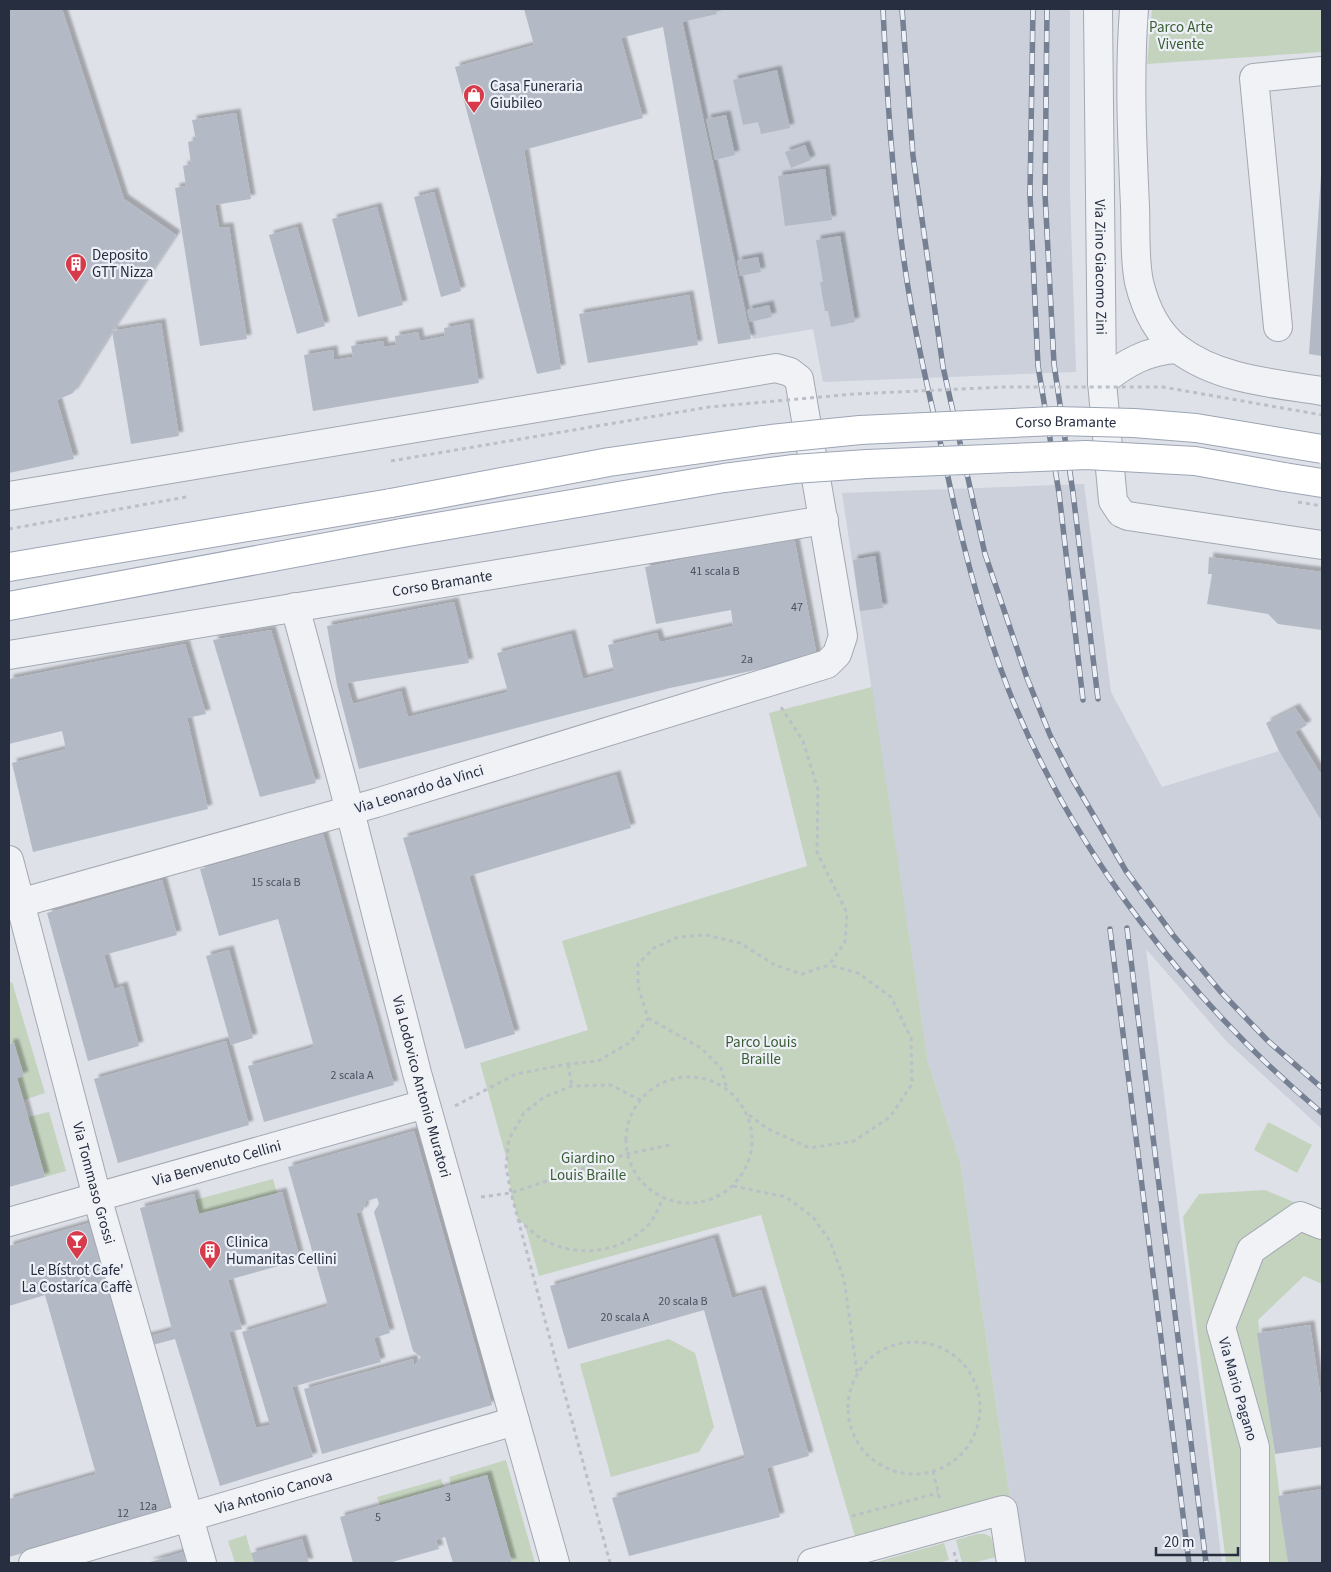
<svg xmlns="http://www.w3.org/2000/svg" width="1331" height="1572" font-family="'Source Sans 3',sans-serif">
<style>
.built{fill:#cbd0da}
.green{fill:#c3d3be}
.building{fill:#b4bac5;filter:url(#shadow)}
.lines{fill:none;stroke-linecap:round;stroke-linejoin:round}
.minor-casing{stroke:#a3a8b2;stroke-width:30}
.major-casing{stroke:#9ca5b5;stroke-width:30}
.path{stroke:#bbbfc7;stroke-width:3;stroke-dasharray:4 4;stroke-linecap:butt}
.minor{stroke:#f0f2f6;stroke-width:28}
.major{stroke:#fff;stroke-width:28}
.rail-casing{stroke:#768093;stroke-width:5.5}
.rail{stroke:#edf0f6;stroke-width:4;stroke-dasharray:11;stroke-linecap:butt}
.major-bridge-casing{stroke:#9ca5b5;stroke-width:30;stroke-linecap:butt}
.path-bridge{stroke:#bbbfc7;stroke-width:3;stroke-dasharray:4 4;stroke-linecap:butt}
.major-bridge{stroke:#fff;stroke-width:28}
.labels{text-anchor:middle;stroke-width:4.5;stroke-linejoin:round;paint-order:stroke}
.number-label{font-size:12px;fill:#4a5161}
.park-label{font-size:15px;fill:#395d32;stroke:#edf0f6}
.poi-label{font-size:15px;fill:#262e40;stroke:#edf0f6;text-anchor:start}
.street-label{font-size:15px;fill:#262e40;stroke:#edf0f6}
</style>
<defs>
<filter id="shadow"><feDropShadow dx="4.5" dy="-4.5" stdDeviation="1" flood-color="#0004"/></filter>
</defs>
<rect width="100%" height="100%" fill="#dee1e8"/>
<path class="built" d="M681 9H1070V195L1076 372 823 382 813 329 753 339Z
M1084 484 1111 692 1162 787 1279 751 1322 822V1129L1227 1042 1146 949 1222 1563H1020L960 1162 928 1062 842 493Z"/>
<path class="green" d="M1152 9H1322V52L1147 64Z
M872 687 928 1062 960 1162 1010 1497 856 1540 761 1215 539 1276 525 1225 518 1219 511 1193 507 1160 480 1063 588 1030 562 941 807 866 769 713Z
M12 982 45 1093 24 1100 17 1078 24 1076 14 1043 9 1044V983Z
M49 1112 66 1171 45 1177 28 1117Z
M1268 1122 1312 1145 1297 1173 1254 1150Z
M273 1179 277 1193 199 1214 195 1200Z
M1265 1190 1322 1214V1284L1304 1276 1258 1320 1288 1563H1226L1183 1217 1199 1194Z
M669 1339 695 1353 714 1427 699 1452 611 1477 580 1364Z
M506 1460 535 1563H512L487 1475 451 1485 449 1477Z
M441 1479 444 1487 380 1505 377 1497Z
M977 1534H985L991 1537 996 1557 973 1563H962L956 1540Z
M246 1535 254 1563H235L228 1541Z
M944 1543 949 1560 937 1563H873Z"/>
<path class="building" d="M9 9H62L124 199 176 235 112 331 161 323 179 436 131 444 112 331 73 393 57 400 74 459 9 473Z
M524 9H715L717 14 682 22 751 339 718 344 663 27 621 38 643 118 524 150 561 369 537 374 455 67 534 45Z
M777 70 790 128 761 134 758 122 743 125 733 80Z
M236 113 251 199 215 205 219 228 229 227 247 339 200 346 175 188 186 186 183 166 191 164 188 142 196 140 192 120Z
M726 115 735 155 715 160 706 119Z
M805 145 811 160 791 168 785 152Z
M825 169 832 220 785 226 778 176Z
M1321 175H1322V356L1309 354Z
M434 192 461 291 441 297 414 197Z
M377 207 403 305 358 317 332 219Z
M297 227 325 326 297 334 269 235Z
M840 236 855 322 831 327 828 311H825L820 282H823L816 240Z
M758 257 761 272 740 276 737 261Z
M689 295 698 345 588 363 579 314Z
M769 305 772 317 750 322 747 310Z
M469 323 479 383 313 411 304 355 333 350 334 360 353 357 351 346 383 341 384 347 396 345 395 336 418 332 420 341 445 336 444 328Z
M794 537 817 657 670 688 359 769 337 685 327 626 454 602 469 663 347 683 353 704 401 691 408 717 508 692 497 653 571 634 583 679 614 671 608 645 657 633 660 642 733 626 731 610 656 624 645 567Z
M875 556 883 608 860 611 853 560Z
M1209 557 1322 572V630L1278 624 1268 614 1207 604 1212 574H1208Z
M271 630 316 783 260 797 213 640Z
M185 644 206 714 187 718 208 809 33 852 12 763 66 749 62 731 9 744V679Z
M1295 708 1307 725 1295 732 1322 776V822L1279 751 1266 723Z
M616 775 631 828 469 876 515 1034 465 1049 403 838Z
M323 834 394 1085 264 1122 248 1066 314 1047 278 919 219 936 200 869Z
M162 880 177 935 104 955 114 989 123 986 139 1046 88 1061 47 913Z
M229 950 253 1038 231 1045 206 956Z
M226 1041 249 1125 118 1163 94 1079Z
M14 1043 24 1076 17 1078 45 1177 9 1187V1044Z
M414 1131 492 1405 322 1454 304 1389 413 1359 414 1366 421 1357 413 1351 374 1212 379 1204 377 1198 366 1201 363 1211 356 1213 390 1333 374 1338 381 1362 292 1387 313 1457 220 1486 175 1339 127 1352 173 1510 9 1557V1499L96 1474 45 1295 9 1306V1246L89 1223 124 1343 172 1330 140 1208 194 1194 199 1214 282 1192 300 1260 228 1280 242 1329 229 1332 256 1428 270 1425 242 1332 328 1306 288 1167Z
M714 1238 732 1298 761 1290 809 1456 767 1468 780 1517 629 1556 612 1498 745 1458 704 1310 568 1349 550 1286Z
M1310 1325 1322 1405V1447L1275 1454 1257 1333Z
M487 1475 512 1563H453L445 1537 436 1540 439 1549 389 1563H353L340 1517Z
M1322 1489V1563H1288L1278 1496Z
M302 1539 309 1563H254L251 1553Z
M183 1552 186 1563H147Z"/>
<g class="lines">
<g class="minor-casing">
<g id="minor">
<path id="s1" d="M1098 9 1102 382 1113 501 1121 513 1128 516 1322 545"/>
<path d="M1134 9C1129 74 1132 141 1135 206 1136 230 1134 258 1139 282 1145 307 1157 333 1178 349 1219 380 1274 383 1322 391"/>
<path d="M1278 327 1254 78 1322 71"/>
<path d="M1102 382C1125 363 1148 350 1178 349"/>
<path d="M9 496 776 368 790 372 799 379 843 636 837 654 827 664 376 803 9 906"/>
<path id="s2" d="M295 607 343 784 417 1073 555 1563"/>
<path id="s3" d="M9 655 824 520"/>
<path id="s4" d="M9 860 97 1197 202 1563"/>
<path id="s5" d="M9 1222 425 1104"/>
<path id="s6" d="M33 1563 515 1421"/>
<path d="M812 1563 1003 1510 1011 1563"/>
<path d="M1255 1563V1447L1221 1327 1251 1250 1300 1216 1322 1225"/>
</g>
</g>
<g class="major-casing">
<path id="major" d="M1284 477 1322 483
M9 567 391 503
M9 606 402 533"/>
</g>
<path class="path" d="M9 529 186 497
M648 1018 701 1048 721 1068 727 1089
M568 1064 572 1086
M626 1140a63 63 0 1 1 126 0a63 63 0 1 1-126 0Z
M455 1106 516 1074 568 1064 598 1061 631 1042 648 1018 638 986V964L654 948 678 937 706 935 740 943 775 965 802 974 829 965 845 942 847 913 817 852 818 790 803 741 781 707
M749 1115 768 1129 810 1148 854 1141 890 1117 912 1084 911 1038 891 997 858 973 829 965
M733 1186 786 1197 813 1217 830 1241 844 1279 857 1372
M481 1197 511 1193 627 1154 674 1144
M518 1220C526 1226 534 1234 542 1239 577 1259 621 1253 648 1225 655 1218 659 1206 663 1198
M848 1408a66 66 0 1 1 132 0a66 66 0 1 1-132 0Z
M933 1471 940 1500
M852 1516 938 1493
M954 1552 957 1563
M610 1563 511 1193 506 1167 509 1139 524 1113 544 1097 572 1086 611 1085 640 1100"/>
<use href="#minor" class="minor"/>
<use href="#major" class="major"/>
<g class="rail-casing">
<path id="rail" d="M883 9C887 93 892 177 904 261 913 326 928 390 943 454 960 534 979 614 1009 691 1073 852 1190 1002 1322 1113
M902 9 913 156 943 367 985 554 1027 678 1050 735 1073 780 1126 871 1173 935 1220 991 1268 1041 1322 1088
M1033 9 1030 195 1038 366 1059 493 1083 700
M1047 9 1045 194 1054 364 1073 493 1098 699
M1127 928 1206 1563
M1110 929 1189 1563"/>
</g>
<use href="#rail" class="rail"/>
<g class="major-bridge-casing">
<g id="major-bridge">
<path id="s7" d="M391 503 609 462 771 439 860 430 1055 421 1134 423 1196 428 1322 449"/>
<path d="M402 533 724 478 794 469 867 464 1086 455 1195 461 1284 477"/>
</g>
</g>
<path class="path-bridge" d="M391 461 709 407 854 394 1004 387H1163L1322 415
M1298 502 1322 506"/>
<use href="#major-bridge" class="major-bridge"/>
</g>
<defs>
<g id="shop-pin" transform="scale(1.125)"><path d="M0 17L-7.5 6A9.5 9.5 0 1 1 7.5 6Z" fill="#d63a4b" stroke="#edf0f6"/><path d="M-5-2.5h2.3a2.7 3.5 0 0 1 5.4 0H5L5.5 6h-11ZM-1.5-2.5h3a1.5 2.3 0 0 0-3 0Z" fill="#fff"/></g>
<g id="building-pin" transform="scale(1.125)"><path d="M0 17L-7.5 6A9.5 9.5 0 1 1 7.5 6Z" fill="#d63a4b" stroke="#edf0f6"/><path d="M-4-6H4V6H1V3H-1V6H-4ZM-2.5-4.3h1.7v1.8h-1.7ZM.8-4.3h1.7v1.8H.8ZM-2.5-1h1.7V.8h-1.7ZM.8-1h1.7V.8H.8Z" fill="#fff"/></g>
<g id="bar-pin" transform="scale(1.125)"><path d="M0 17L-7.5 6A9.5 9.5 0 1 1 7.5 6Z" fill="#d63a4b" stroke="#edf0f6"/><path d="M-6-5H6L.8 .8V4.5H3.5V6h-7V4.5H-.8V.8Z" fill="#fff"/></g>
</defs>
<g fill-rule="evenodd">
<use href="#shop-pin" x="474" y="95"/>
<use href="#building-pin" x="76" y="264"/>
<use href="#bar-pin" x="77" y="1241"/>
<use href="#building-pin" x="210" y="1251"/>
</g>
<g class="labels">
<g class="number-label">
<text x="715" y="575">41 scala B</text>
<text x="797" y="611">47</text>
<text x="747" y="663">2a</text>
<text x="276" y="886">15 scala B</text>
<text x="352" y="1079">2 scala A</text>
<text x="683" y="1305">20 scala B</text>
<text x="625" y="1321">20 scala A</text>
<text x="448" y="1501">3</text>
<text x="148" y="1510">12a</text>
<text x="123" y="1517">12</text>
<text x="378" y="1521">5</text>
</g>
<g class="park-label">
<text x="1181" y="32">Parco Arte<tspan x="1181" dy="17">Vivente</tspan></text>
<text x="761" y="1047">Parco Louis<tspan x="761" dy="17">Braille</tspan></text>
<text x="588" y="1163">Giardino<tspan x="588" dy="17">Louis Braille</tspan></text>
</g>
<g class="poi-label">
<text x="490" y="91">Casa Funeraria<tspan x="490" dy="17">Giubileo</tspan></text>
<text x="92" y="260">Deposito<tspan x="92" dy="17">GTT Nizza</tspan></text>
<text x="226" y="1247">Clinica<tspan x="226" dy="17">Humanitas Cellini</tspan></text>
<text x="77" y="1275" text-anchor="middle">Le Bístrot Cafe'<tspan x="77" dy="17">La Costaríca Caffè</tspan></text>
</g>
<g class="street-label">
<text dy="5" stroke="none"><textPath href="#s1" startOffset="258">Via Zino Giacomo Zini</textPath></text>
<text dy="5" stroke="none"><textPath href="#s7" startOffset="681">Corso Bramante</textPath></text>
<text dy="5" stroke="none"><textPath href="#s3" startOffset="439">Corso Bramante</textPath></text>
<text transform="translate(419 789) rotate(-17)" y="5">Via Leonardo da Vinci</text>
<text dy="5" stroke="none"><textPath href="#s2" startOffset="496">Via Lodovico Antonio Muratori</textPath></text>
<text dy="5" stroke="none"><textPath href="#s5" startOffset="216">Via Benvenuto Cellini</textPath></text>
<text dy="5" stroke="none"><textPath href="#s4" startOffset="334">Via Tommaso Grossi</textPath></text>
<text transform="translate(1238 1389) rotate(74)" y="5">Via Mario Pagano</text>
<text dy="5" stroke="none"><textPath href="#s6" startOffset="251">Via Antonio Canova</textPath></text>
</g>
</g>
<rect width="1331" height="1572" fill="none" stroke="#262e40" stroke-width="20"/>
<path d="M1156 1547v8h82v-8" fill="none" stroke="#262e40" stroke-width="2.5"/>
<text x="1164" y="1547" font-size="15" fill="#262e40" stroke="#edf0f6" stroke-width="4" paint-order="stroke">20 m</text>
</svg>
